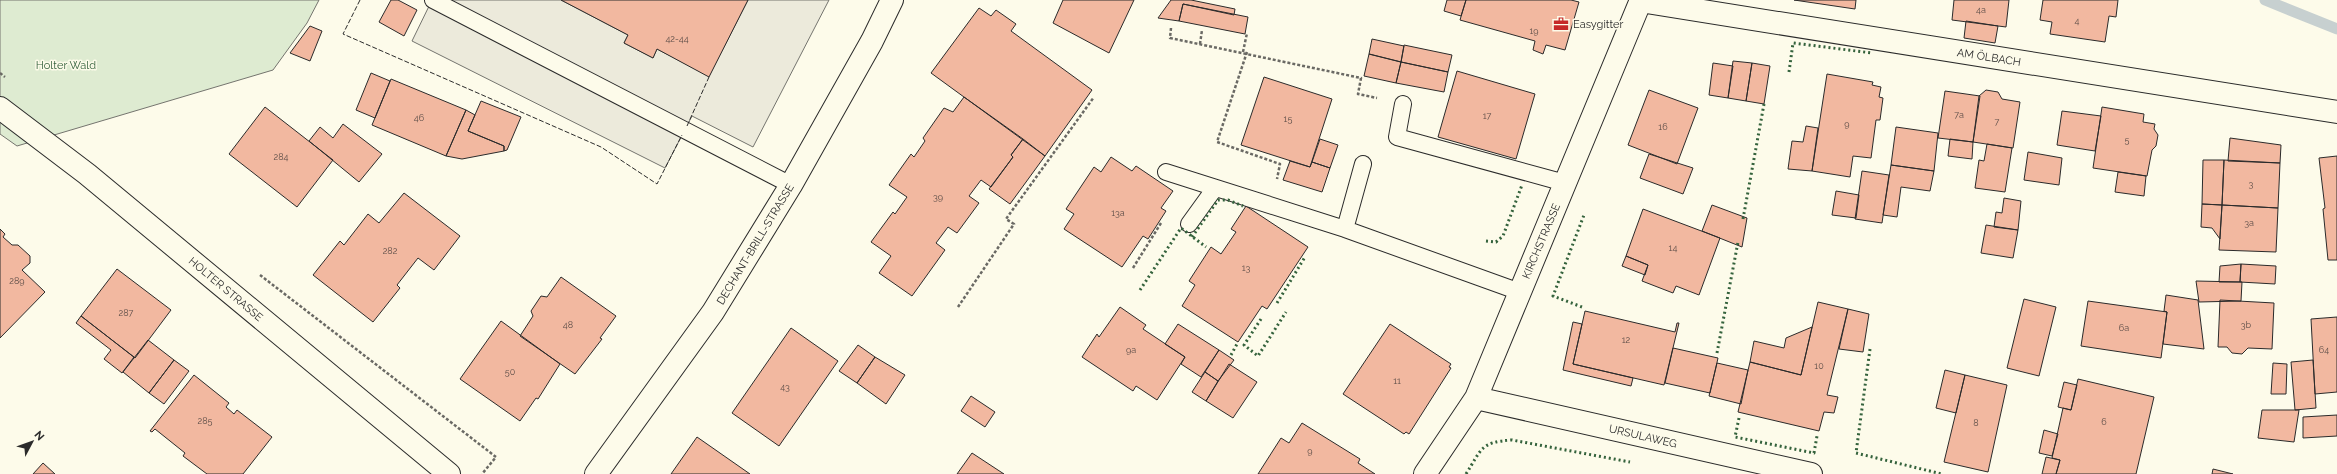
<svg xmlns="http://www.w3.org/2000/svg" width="2337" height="474" font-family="Raleway,sans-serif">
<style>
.green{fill:#deebd1;stroke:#74746e}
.parking{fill:#eceadb;stroke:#74746e}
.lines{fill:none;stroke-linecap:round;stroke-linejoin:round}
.stream{stroke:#c7d0d0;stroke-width:11}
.building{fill:#f2b8a0;stroke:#2b2b2b}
.lane-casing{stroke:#2b2b2b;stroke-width:18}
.street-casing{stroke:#2b2b2b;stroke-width:24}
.secondary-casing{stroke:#2b2b2b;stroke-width:24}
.path{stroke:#6a6964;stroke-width:2.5;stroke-dasharray:3 2;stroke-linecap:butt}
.lane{stroke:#fdfbea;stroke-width:16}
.street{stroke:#fdfbea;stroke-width:22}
.secondary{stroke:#fdfbea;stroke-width:22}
.hedge{stroke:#34623c;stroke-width:3;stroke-dasharray:2 3;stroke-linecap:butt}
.fence{stroke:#2b2b2b;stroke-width:1;stroke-dasharray:5 2;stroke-linecap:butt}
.labels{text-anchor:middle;stroke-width:3;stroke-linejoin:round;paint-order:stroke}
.number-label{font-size:9px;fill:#5d4e48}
.poi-label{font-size:11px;fill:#2b2b2b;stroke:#fdfbea;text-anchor:start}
.street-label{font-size:11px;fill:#2b2b2b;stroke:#fdfbea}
.park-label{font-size:11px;fill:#34623c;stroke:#fdfbea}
</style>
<rect width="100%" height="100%" fill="#fdfbea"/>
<path class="green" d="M0 0H319L307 23 273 70 17 146 0 134Z"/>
<path class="parking" d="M432 0H561L628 35 624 43 653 58 657 49 709 76 748 0H829L753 147 692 116 665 168 412 41Z"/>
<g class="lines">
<path class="stream" d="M2265 0 2337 29"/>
</g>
<path class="building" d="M391 0H398L417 10 404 36 379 22Z
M561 0H748L709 77 657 49 653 58 624 43 628 35Z
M1063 0H1134L1109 53 1053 23Z
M1171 0H1191L1235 9 1234 15 1183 4 1179 21 1158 18Z
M1447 0H1466L1461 16 1444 11Z
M1466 0H1571L1579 2 1565 50 1546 45 1543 54 1533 50 1535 41 1460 20Z
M1794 0H1856L1855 9Z
M1954 0H2009L2006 27 1952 20Z
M2043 0H2118L2116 17 2109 16 2105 42 2050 34 2052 22 2040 20Z
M1183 4 1248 17 1245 34 1179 21Z
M979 8 991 16 996 10 1016 24 1011 31 1092 90 1045 156 931 73Z
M1966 21 1998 26 1995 43 1964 38Z
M310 26 322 31 310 61 290 53Z
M1372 39 1404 46 1401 62 1369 54Z
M1404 45 1452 55 1448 72 1401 62Z
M1369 54 1401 62 1396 83 1364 76Z
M1733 61 1752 63 1746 101 1728 98Z
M1401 62 1448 72 1444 92 1396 83Z
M1713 63 1733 66 1728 98 1709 95Z
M1752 63 1770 66 1764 104 1746 101Z
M1457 71 1535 94 1516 159 1438 137Z
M371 73 390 81 375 118 356 110Z
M1827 74 1873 82 1872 85 1881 87 1879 97 1883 98 1880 120H1876L1871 158 1853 156 1850 177 1812 171Z
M1264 77 1332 99 1310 167 1241 145Z
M391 79 466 110 446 156 372 125Z
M1649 90 1698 108 1677 164 1628 145Z
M1986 90 1998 92 2002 99 2020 102 2013 148 1973 142 1979 96Z
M1945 91 1980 96 1973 142 1938 138Z
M964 97 1023 139 1011 155 1013 157 991 187 981 180 969 196 979 203 957 233 948 227 936 243 945 250 912 296 879 273 891 256 871 242 893 212 895 214 907 197 889 185 911 154 914 157 925 141 923 138 944 108 953 112Z
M481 101 521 117 507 150 504 151V146L468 131Z
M265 107 333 160 297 207 229 154Z
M2102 107 2144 114 2143 122 2155 124 2154 129 2158 135 2156 146 2152 150 2147 176 2093 168Z
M466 110 475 115 468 131 504 146V151L462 159 446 156Z
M2062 111 2101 116 2095 151 2057 145Z
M343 124 382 154 359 182 309 141 320 127 333 138Z
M1806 126 1818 128 1812 171 1788 169 1792 141 1803 142Z
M1896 127 1938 133 1934 171 1891 165Z
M2230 138 2281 145 2280 163 2228 161Z
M1023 139 1045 156 1010 204 989 189 1013 157 1011 155Z
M1320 139 1338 145 1330 168 1312 162Z
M1950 139 1973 142 1972 159 1948 156Z
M1987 144 2012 148 2005 192 1975 188 1979 160 1984 161Z
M2028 152 2062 158 2059 185 2024 180Z
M1649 154 1693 168 1683 194 1640 178Z
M2337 156V260H2328L2323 209 2325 208 2319 158Z
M1111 157 1132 171 1136 166 1173 191 1161 208 1166 211 1148 239 1143 236 1122 267 1064 229 1074 214 1066 209 1094 167 1101 172Z
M2203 160H2224L2222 205 2202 204Z
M2224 160 2280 163 2278 208 2222 205Z
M1290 161 1310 167 1312 162 1330 168 1322 192 1283 180Z
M1891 165 1934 171 1930 191 1901 187 1897 217 1883 215Z
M1862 171 1889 175 1882 223 1855 219Z
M2118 172 2146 176 2144 196 2115 192Z
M1836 191 1859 195 1856 218 1832 215Z
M404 193 460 236 434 270 418 258 397 285 400 288 373 322 313 275 340 241 344 245 368 214 379 223Z
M2004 198 2021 201 2018 230 1994 227 1996 212 2002 213Z
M2202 204 2222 205 2220 239 2212 228 2201 227Z
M1712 205 1747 218 1742 247 1702 231Z
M2222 205 2278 208 2276 252 2219 250Z
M1246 206 1308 247 1267 309 1262 306 1238 342 1182 306 1195 285 1189 281 1211 247 1221 254 1236 232 1231 229Z
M1643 209 1720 238 1699 295 1676 286 1673 293 1642 281 1648 265 1626 256Z
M1986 225 2018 230 2013 258 1981 253Z
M0 229 5 234 3 237 12 245H18L30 256V263L22 270 45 292 0 338Z
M1626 256 1648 265 1645 275 1622 266Z
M2241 264 2276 266 2275 284 2240 282Z
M2241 264 2240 282H2219L2220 266Z
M117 269 171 310 135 358 81 316Z
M561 277 616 316 600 338 602 339 575 374 520 336 533 316 531 311 541 296 547 297Z
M2196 281 2242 282 2241 301 2199 302Z
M2166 295 2198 300 2204 349 2163 344 2167 312 2164 311Z
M2024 299 2056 307 2039 376 2007 368Z
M2220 300 2274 303 2272 349 2248 348 2242 354 2232 353 2227 347H2218Z
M2088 301 2167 312 2161 358 2081 346Z
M1818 302 1848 309 1827 395 1838 397 1834 413 1824 412 1819 431 1738 412 1750 362 1801 375Z
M1120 307 1146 325 1143 329 1185 357 1157 400 1136 386 1133 391 1082 357 1097 334 1099 337Z
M1848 309 1869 314 1863 352 1839 349Z
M1585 311 1675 332 1677 323H1679L1664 385 1573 364Z
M81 316 134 357 122 373 104 359 111 350 76 323Z
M2337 317V392L2315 394 2311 319Z
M501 321 560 364 538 399 536 398 520 421 460 379Z
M1573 322 1582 324 1573 364 1633 378 1631 386 1563 370Z
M1178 324 1219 350 1201 377 1181 364 1185 357 1165 344Z
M1390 324 1451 364 1449 367 1451 368 1409 434 1406 432 1404 434 1343 394Z
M1812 327 1801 375 1750 362 1754 341 1784 348 1786 338Z
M791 328 838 361 779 446 732 413Z
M148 340 174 360 149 393 123 372Z
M858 345 875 357 857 383 839 371Z
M1673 348 1718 358 1710 393 1665 383Z
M1219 350 1234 360 1218 381 1205 372Z
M875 357 905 375 886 404 857 383Z
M174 360 189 371 164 404 149 393Z
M2313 360 2316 408 2295 410 2291 362Z
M1717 363 1748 370 1741 404 1709 396Z
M2273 363 2287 364 2286 394H2271Z
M1229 364 1257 382 1233 418 1206 401Z
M1945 370 1965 375 1956 413 1936 408Z
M1205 372 1218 381 1206 401 1192 392Z
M194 375 229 403 226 407 234 414 237 410 272 437 243 474H207L183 456 185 453 155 429 152 432 150 431Z
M1965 375 2007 385 1988 472 1944 462Z
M2078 379 2154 397 2136 474H2056L2060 460 2052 458 2063 408 2071 410Z
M2064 382 2077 385 2071 410 2058 407Z
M971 396 995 412 985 427 961 411Z
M2262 410H2299L2294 442 2258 438Z
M2337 415V436L2303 438V417Z
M1302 423 1360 459 1358 463 1375 474H1258L1281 438 1289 443Z
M2044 430 2058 434 2052 456 2039 453Z
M697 437 750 474H671Z
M972 453 1004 474H957Z
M2046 457 2060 460 2056 474H2042Z
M43 463 55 474H33Z
M2213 469 2233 474H2212Z"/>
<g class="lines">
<g class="lane-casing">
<path id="lane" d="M433 0 791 185
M1403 104 1397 137 1565 183
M1166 172 1345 229 1520 292
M1189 224 1215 188
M1345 229 1363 164"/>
</g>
<g class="street-casing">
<path id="street" d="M1640 1 2337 112
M1476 398 1811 474
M1425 474 1476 398 1641 0"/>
</g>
<g class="secondary-casing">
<path id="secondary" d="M0 108 87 174 449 474
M596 474 713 312 791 185 872 41 892 0"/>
</g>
<path class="path" d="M1171 28 1170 38 1361 78 1358 94 1377 98
M1200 44 1202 30
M1243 52 1247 33
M1247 52 1217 142 1280 164 1277 179
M0 73 5 77
M1133 268 1161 223
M260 275 496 457 482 474
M958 307 1014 224 1006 219 1094 97"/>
<use href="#lane" class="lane"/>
<use href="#street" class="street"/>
<use href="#secondary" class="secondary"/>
<path class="hedge" d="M1789 72 1793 43 1872 53
M1743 219 1764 104
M1192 237 1218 200H1228L1243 206
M1486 241 1496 242 1503 236 1522 185
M1140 290 1181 228 1206 247
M1277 303 1305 257
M1582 307 1553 296 1584 215
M1261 319 1244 345 1258 356 1286 312
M1870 349 1856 453 1942 474
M1717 353 1738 242
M1231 355 1238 342
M1739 418 1735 437 1814 453 1817 436
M1466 474C1482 449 1480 442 1512 440L1630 462"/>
<path class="fence" d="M360 0 343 34 601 147 657 184 682 135
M687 126 709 77"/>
</g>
<defs>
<g id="office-bare" transform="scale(1.2)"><path d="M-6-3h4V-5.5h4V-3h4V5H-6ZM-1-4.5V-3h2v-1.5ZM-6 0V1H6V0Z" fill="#c62828" stroke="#fdfbea" stroke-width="2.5" paint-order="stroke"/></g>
</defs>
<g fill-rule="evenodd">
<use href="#office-bare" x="1561" y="24"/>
</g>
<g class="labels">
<g class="number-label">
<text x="1981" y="13">4a</text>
<text x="2077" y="24">4</text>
<text x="1534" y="34">19</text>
<text x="677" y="42">42-44</text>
<text x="1959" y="118">7a</text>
<text x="1487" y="119">17</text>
<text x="419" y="121">46</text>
<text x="1288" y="122">15</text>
<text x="1997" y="125">7</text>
<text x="1847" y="127">9</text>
<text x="1663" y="130">16</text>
<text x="2127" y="143">5</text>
<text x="281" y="160">284</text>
<text x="2251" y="187">3</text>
<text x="938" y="200">39</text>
<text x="1118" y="216">13a</text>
<text x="2249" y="226">3a</text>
<text x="1673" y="251">14</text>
<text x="390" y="254">282</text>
<text x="1246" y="271">13</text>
<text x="17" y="284">289</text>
<text x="126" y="316">287</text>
<text x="568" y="328">48</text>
<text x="2246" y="328">3b</text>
<text x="2124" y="331">6a</text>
<text x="1626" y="343">12</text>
<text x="1131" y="353">9a</text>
<text x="2324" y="353">64</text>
<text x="1819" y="369">10</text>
<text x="510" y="375">50</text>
<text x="1397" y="384">11</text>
<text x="785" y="390">43</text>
<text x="205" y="424">285</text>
<text x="2104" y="425">6</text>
<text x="1976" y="426">8</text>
<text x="1310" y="454">9</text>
</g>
<g class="poi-label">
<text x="1573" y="28">Easygitter</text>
</g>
<g class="street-label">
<text transform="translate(1989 57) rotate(9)" y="4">AM ÖLBACH</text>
<text transform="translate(1541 241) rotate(-67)" y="4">KIRCHSTRASSE</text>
<text transform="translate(755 244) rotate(-59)" y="4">DECHANT-BRILL-STRASSE</text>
<text transform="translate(226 289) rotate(40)" y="4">HOLTER STRASSE</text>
<text transform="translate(1643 436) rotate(13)" y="4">URSULAWEG</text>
</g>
<g class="park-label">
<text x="66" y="69">Holter Wald</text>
</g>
</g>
<g transform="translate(32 442) rotate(49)" stroke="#fdfbea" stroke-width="3" paint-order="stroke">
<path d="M0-3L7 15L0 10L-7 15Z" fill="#2b2b2b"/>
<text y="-6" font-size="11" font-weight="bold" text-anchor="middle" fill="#2b2b2b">N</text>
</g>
</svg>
